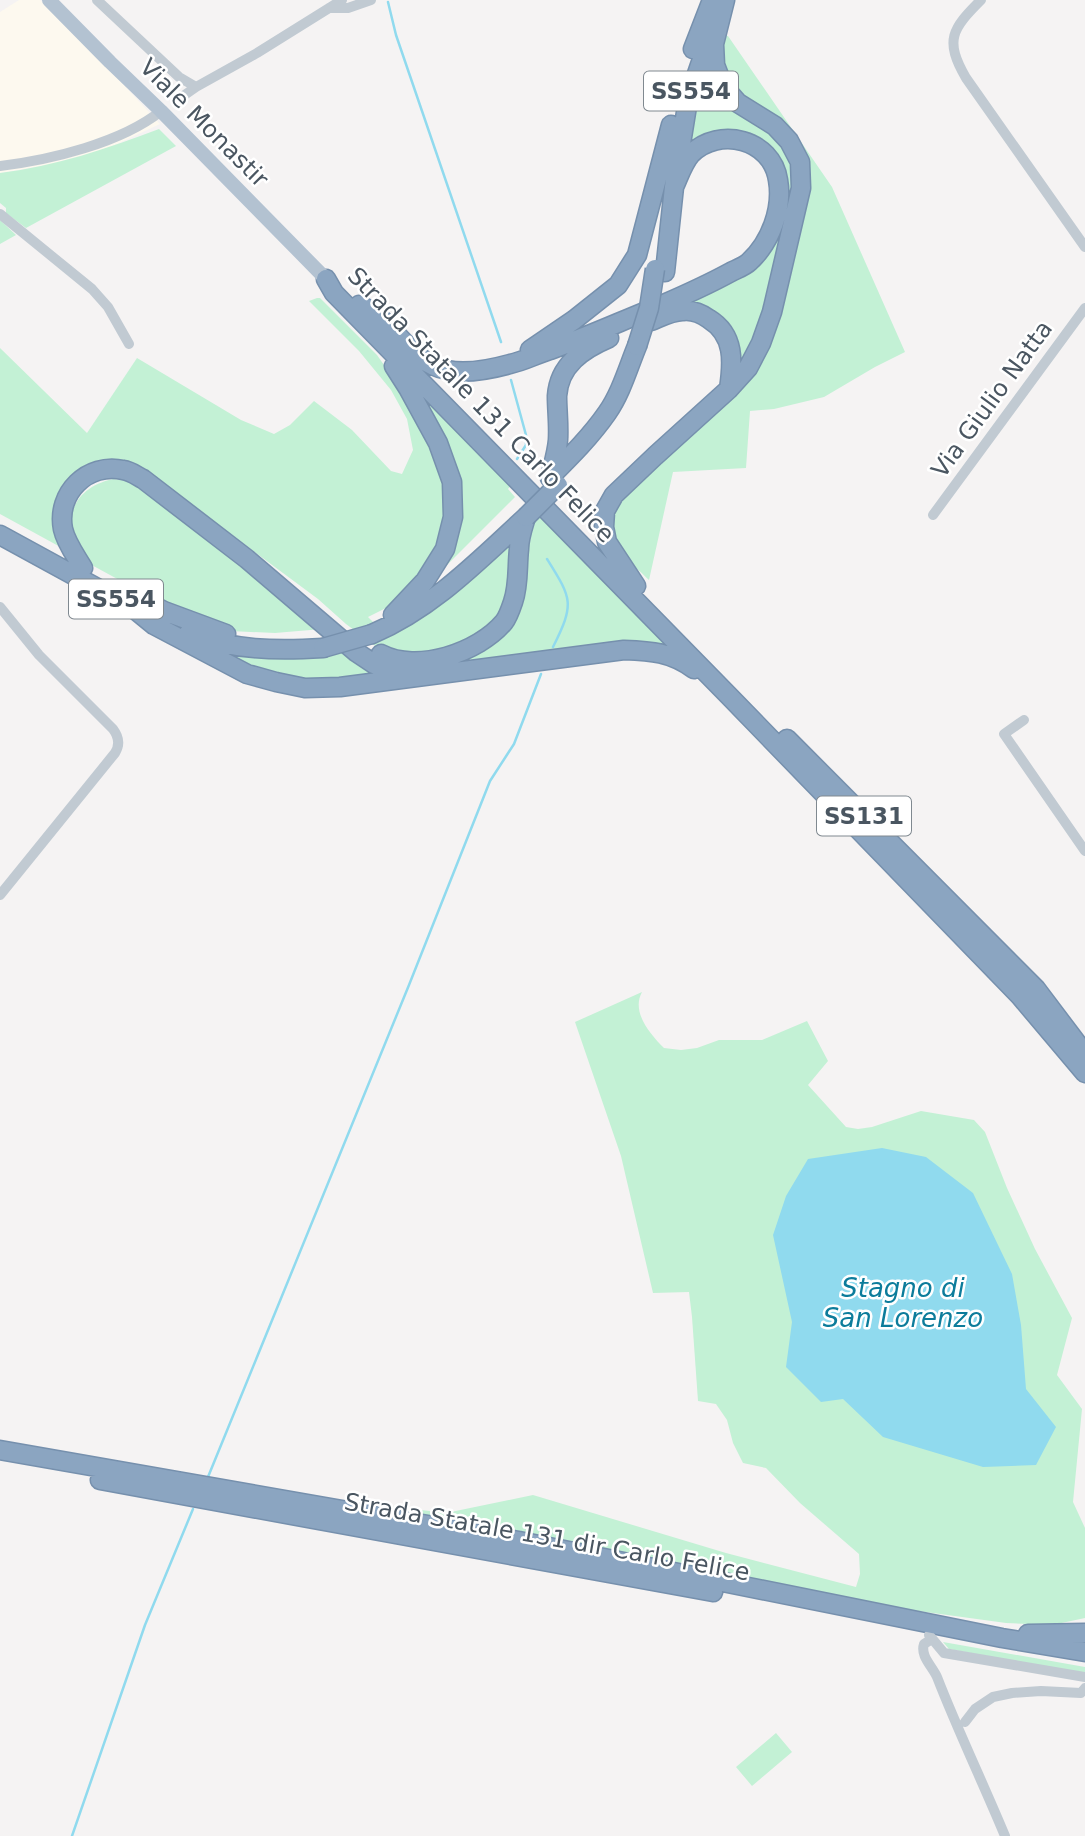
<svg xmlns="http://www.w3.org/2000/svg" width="1085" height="1836" font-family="'DejaVu Sans',sans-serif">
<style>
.commercial{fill:#fdf9ef}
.green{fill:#c3f1d5}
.water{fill:#90daee}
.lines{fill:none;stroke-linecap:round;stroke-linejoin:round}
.stream{stroke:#90daee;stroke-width:2.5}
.highway-casing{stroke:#7690ad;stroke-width:21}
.minor{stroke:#c1cad2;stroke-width:10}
.major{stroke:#b3c2d1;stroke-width:14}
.highway{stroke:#8ba5c1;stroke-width:18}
.highway-bridge-casing{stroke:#7690ad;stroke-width:21;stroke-linecap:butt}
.highway-bridge{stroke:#8ba5c1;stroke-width:18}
.labels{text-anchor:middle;stroke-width:5;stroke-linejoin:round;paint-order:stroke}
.shield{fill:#fff;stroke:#808990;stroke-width:2}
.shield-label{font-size:23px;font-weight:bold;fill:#4a5661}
.street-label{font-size:24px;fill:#4a5661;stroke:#fff}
.water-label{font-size:26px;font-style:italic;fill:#0c7c9b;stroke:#fff}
</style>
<rect width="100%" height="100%" fill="#f5f3f3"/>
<path class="commercial" d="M19 0H40L124 85 160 124 106 149 47 165 0 173V12Z"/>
<path class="green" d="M722 34 728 36 832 187 905 352 875 367 824 397 774 409 750 411 746 468 673 472 649 580C624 555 598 540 619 501L737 393 772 340 782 302 807 173 743 101 724 73Z
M707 57 718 89 782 140 796 170 767 315 740 372 734 337 666 308 701 294 780 225 764 142 686 151Z
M159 129 176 146 26 228 6 213V208L0 203V173C55 166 107 149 159 129Z
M0 220 16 235 0 244Z
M317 298H320L377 355 391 375 444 468 447 526 417 584 394 604 368 617 385 634 515 532 513 582 502 610 495 621 471 641 428 656 382 651 346 624 318 599 155 478 124 463 104 460 89 465 71 475 59 493 54 514 64 549 0 514V348L87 433 137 358 241 420 274 434 290 425 314 401 352 430 391 471 402 474 413 450 407 419 391 390 359 351 309 301Z
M410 380 513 483 508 489 515 497 441 571 459 508Z
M113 479 129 481 145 487 322 629 275 633 230 631 178 612 88 563C59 530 67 489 113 479Z
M538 514 680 655 460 667H415L511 621 525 536Z
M209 646 347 649 387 675 309 683 254 670Z
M642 992C631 1012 650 1034 664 1048L681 1050 697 1048 719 1040H762L807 1021 828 1061 808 1085 846 1127 858 1129 872 1127 921 1111 974 1120 985 1132 1007 1188 1035 1249 1072 1318 1057 1375 1082 1409 1073 1502 1085 1528V1618L1052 1625 1006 1623 911 1610 373 1509 380 1505 446 1513 533 1495 726 1553 856 1587 860 1574 859 1554 800 1503 766 1468 743 1463 733 1443 727 1420 716 1404 698 1401 692 1317 689 1292 653 1293 621 1156 575 1022Z
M943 1642 1085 1667V1674L949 1649Z
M776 1733 792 1752 752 1786 736 1767Z"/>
<path class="water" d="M882 1148 926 1157 973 1193 1012 1274 1021 1325 1026 1389 1056 1427 1036 1465 983 1467 883 1437 843 1399 821 1402 786 1367 792 1322 773 1235 786 1196 808 1159Z"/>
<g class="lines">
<path class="stream" d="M388 2 396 35 501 342
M511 380 526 435V445L517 459
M547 559C572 599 575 603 553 647
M208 1477 409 985 490 781 514 744 541 674
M72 1836 145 1625 193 1509"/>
<g class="highway-casing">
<path id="highway" d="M693 49 712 0
M665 272 674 187 688 100 710 36
M326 279 334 293 731 698 1020 996 1085 1073
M359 305C394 318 408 363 447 370 466 374 492 369 510 364 524 361 537 354 550 350 589 336 626 319 664 304 687 294 709 284 731 272 737 269 745 266 749 262 771 242 783 208 778 180 772 139 719 126 691 154 683 163 679 176 674 187
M651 321C661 317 672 311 683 311 692 310 702 314 709 319 735 335 733 362 729 389
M530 350 574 320 618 285 637 255 671 125
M551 476C571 456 591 436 607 413 621 393 628 368 637 346
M550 478C553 465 557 452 558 440 559 425 557 410 557 396 559 365 583 349 609 338
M0 535 141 612
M83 568C76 556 66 543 63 529 56 493 88 462 123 470 131 471 137 476 143 479L247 559 356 652 374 664 409 677
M636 586 607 542 604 527 605 511 614 495 655 456 729 389 748 368 761 343 772 312 801 188 800 162 789 141 775 126 738 103 723 86 715 65 714 44 725 0
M129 593 164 611 226 634
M132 607 154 625 247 674 276 682 305 688 340 687 624 650C651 651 671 652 694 669
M393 615 425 581 445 549 453 517 452 482 438 443 408 388 394 366
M188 634C235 650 274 651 323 648
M372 634C433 608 478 561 526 517
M381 654C417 673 478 653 504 622 508 617 511 608 513 602 519 585 517 566 519 549 519 538 523 527 526 517
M787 739 1036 989 1085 1054
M0 1450 519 1541 1002 1638 1085 1652
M100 1480 713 1592
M1028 1634 1085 1633"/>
</g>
<path class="minor" d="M97 0 179 77 196 87
M981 0C952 29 944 40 966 78L1085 247
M329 8H348L371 0
M176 101 196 87 257 53 342 0
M0 166C50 160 121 143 161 111
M0 214 92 289 108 307 129 344
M933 515 1085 308
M0 607 39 655 113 729C119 737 120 745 115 753L0 895
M1024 720 1004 734 1085 851
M929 1635 944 1653 1085 1677
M932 1639 924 1644C920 1656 932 1666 937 1677 958 1731 983 1783 1005 1836
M965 1722 975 1709 993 1697 1012 1693 1041 1691 1081 1693 1085 1688"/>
<path class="major" d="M49 0 110 62 161 111 326 279"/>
<use href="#highway" class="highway"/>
<g class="highway-bridge-casing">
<path id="highway-bridge" d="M637 346 649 308 655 269
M526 517 558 485
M323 648 372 634"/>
</g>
<use href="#highway-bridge" class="highway-bridge"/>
</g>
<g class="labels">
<g class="shield">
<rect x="644" y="71.5" width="94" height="39" rx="5"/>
<rect x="69" y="579.5" width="94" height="39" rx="5"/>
<rect x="817" y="796.5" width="94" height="39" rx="5"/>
</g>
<g class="shield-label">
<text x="691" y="99">SS554</text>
<text x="116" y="607">SS554</text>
<text x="864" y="824">SS131</text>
</g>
<g class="street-label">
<text transform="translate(204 123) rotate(45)" y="8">Viale Monastir</text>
<text transform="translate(992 399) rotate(-54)" y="8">Via Giulio Natta</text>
<text transform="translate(481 405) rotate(46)" y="8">Strada Statale 131 Carlo Felice</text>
<text transform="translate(547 1537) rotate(10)" y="8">Strada Statale 131 dir Carlo Felice</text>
</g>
<g class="water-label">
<text x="903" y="1297">Stagno di<tspan x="903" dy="30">San Lorenzo</tspan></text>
</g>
</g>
</svg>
